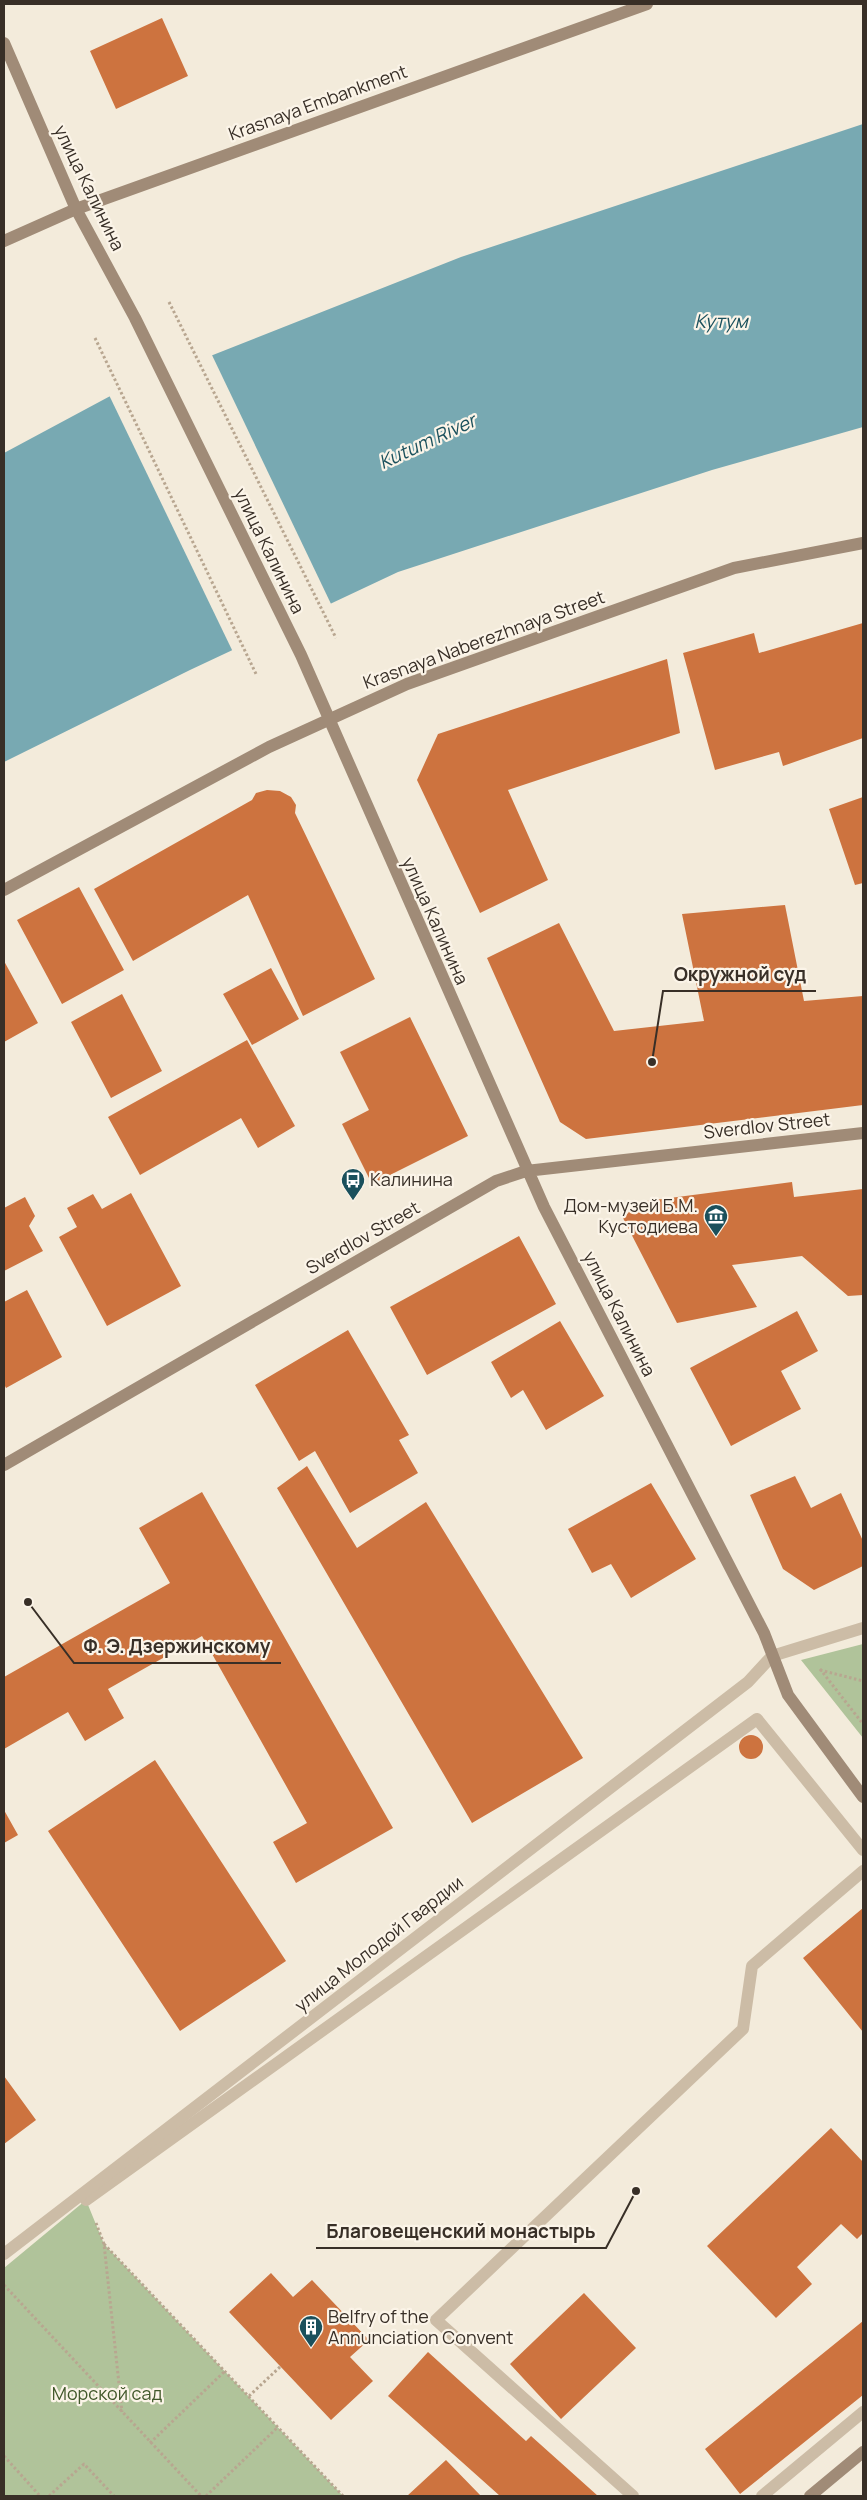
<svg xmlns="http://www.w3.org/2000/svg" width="867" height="2500" font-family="Manrope,sans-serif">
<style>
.green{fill:#b0c39a}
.water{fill:#78a9b2}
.pier{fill:#f3ebdb}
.building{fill:#cd733f}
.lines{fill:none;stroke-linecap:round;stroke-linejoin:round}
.path{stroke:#b8a690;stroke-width:3;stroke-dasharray:2.5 2.5;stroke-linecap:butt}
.lane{stroke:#ccbca6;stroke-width:12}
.street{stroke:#ccbca6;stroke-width:12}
.secondary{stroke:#a08b77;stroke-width:12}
.labels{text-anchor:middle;stroke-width:4.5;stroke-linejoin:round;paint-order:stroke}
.street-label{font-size:18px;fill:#382f27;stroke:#fbf4e8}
.poi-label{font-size:18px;fill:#382f27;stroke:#fbf4e8;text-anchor:start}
.park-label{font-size:18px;fill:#41582a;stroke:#fbf4e8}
.water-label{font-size:19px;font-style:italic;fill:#1a505c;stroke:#fbf4e8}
.leader{fill:none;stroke:#382f27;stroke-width:2}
.callout-dot{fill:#382f27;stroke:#fbf4e8;stroke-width:2}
.callout-label{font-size:19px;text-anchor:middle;font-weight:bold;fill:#382f27;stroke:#fbf4e8;stroke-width:4.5;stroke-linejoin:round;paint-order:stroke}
</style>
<rect width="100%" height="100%" fill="#f3ebdb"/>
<path class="green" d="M863 1644V1738L801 1660Z
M86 2200 104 2244 343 2496H4V2268Z"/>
<path class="water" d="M863 124V427L712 470 398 572 190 670 4 762V453L114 394 461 257Z"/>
<path class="pier" d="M211 353 332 606 233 652 109 395Z"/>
<path class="building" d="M162 18 188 76 116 109 90 51Z
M863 623V738L783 766 779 752 715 770 683 653 754 633 759 653Z
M667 659 680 733 508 790 548 880 480 913 417 780 438 734Z
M267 790 280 791 291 797 296 805 295 813 375 979 303 1016 248 895 133 961 94 889 252 800 256 793Z
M863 797V883L855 885 829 809Z
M79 887 124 970 62 1004 17 920Z
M785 905 804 1001 863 996V1105L586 1139 560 1122 487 958 559 923 614 1031 704 1021 682 914Z
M4 961 38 1023 4 1042Z
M271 968 299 1019 252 1045 223 994Z
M122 994 162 1071 111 1098 71 1022Z
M410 1017 468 1136 372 1184 342 1124 369 1110 340 1052Z
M247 1040 295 1126 258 1148 241 1118 140 1175 108 1117Z
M792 1182 794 1197 863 1189V1295L848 1296 802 1256 732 1265 757 1307 677 1323 623 1218 639 1202Z
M131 1193 181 1286 107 1326 59 1237 77 1227 67 1208 93 1194 102 1209Z
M25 1197 35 1216 29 1226 43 1251 4 1271V1208Z
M519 1236 556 1304 427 1375 390 1307Z
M27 1290 62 1357 6 1388 4 1384V1302Z
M797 1311 818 1351 781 1371 801 1409 731 1446 690 1368Z
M560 1321 604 1396 546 1430 523 1390 511 1398 491 1362Z
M348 1330 409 1435 399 1440 418 1473 350 1513 315 1451 299 1461 255 1385Z
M307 1466 357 1548 426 1502 583 1758 472 1823 277 1488Z
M795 1476 811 1508 841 1493 863 1541V1566L814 1590 783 1569 750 1495Z
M651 1483 696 1559 631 1598 611 1564 592 1573 568 1529Z
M202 1492 393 1828 296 1883 273 1842 307 1823 202 1636 108 1689 124 1718 85 1741 68 1712 4 1749V1677L170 1583 139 1528Z
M739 1747a12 12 0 1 1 24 0a12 12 0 1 1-24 0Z
M155 1760 286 1961 180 2031 48 1831Z
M4 1810 18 1835 4 1843Z
M863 1908V2032L803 1958Z
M4 2076 36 2120 4 2144Z
M831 2128 863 2162V2233L857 2239 841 2224 797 2267 812 2284 776 2318 707 2246Z
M271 2273 293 2297 312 2280 369 2340 350 2357 373 2381 331 2420 229 2312Z
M584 2293 636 2348 561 2419 510 2364Z
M863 2321V2395L740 2494 705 2449Z
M428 2352 526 2441 531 2436 598 2496H500L388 2396Z
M446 2460 481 2496H407Z"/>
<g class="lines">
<path class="path" d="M169 302 336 638
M95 338 257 676
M820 1669 863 1724
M820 1670 863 1681
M96 2223 104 2244 122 2412
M104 2244 343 2496
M4 2285 201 2496
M249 2396 281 2366
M150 2443 225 2371
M4 2456 40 2496
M49 2496 84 2464 114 2496
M206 2496 278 2427"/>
<path class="lane" d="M86 2200 757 1719 863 1850
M633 2496 436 2320 743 2029 752 1966 863 1871
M762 2496 863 2412"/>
<path class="street" d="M4 2254 748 1682 772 1656 863 1628"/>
<path class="secondary" d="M4 43 76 209 135 318 301 655 544 1207 764 1633 788 1695 863 1797
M4 241 76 209 647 4
M4 890 269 747 407 684 734 568 863 543
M4 1465 496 1181 526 1171 863 1133
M810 2496 863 2452"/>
</g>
<defs>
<g id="bus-pin" transform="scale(1.25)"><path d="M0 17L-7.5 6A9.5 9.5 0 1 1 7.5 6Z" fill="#1a505c" stroke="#fbf4e8"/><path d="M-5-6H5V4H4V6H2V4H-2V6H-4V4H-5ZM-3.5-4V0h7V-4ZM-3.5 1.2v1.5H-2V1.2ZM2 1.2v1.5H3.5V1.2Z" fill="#fff"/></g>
<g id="museum-pin" transform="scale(1.25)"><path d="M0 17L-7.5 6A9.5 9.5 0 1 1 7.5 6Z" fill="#1a505c" stroke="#fbf4e8"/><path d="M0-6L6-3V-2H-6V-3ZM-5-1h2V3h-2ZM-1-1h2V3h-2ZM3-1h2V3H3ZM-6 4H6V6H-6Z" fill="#fff"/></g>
<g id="building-pin" transform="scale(1.25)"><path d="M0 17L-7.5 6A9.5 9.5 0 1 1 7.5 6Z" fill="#1a505c" stroke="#fbf4e8"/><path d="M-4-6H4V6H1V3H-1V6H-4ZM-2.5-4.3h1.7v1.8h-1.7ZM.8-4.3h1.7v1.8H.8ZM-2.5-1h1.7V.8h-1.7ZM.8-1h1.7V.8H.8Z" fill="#fff"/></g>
</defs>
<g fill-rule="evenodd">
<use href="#bus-pin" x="353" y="1180"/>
<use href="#museum-pin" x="716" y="1216"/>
<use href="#building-pin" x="311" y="2327"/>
</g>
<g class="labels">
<g class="street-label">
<text transform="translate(318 103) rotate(-20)" y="6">Krasnaya Embankment</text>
<text transform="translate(89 188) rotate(64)" y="6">улица Калинина</text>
<text transform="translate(269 551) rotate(64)" y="6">улица Калинина</text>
<text transform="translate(484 640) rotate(-20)" y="6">Krasnaya Naberezhnaya Street</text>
<text transform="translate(435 921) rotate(66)" y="6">улица Калинина</text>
<text transform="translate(767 1126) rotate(-6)" y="6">Sverdlov Street</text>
<text transform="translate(363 1238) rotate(-30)" y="6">Sverdlov Street</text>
<text transform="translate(619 1314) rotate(63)" y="6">улица Калинина</text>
<text transform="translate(379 1944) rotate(-38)" y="6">улица Молодой Гвардии</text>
</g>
<g class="poi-label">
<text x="370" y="1186">Калинина</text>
<text x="698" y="1212" text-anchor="end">Дом-музей Б.М.<tspan x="698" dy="21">Кустодиева</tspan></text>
<text x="328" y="2323">Belfry of the<tspan x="328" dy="21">Annunciation Convent</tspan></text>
</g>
<g class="park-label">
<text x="107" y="2400">Морской сад</text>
</g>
<g class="water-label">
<text x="721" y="328">Кутум</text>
<text transform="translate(427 441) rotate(-25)" y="7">Kutum River</text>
</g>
</g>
<path class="leader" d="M652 1062L663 991H816M28 1602L74 1663H281M636 2191L606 2248H316"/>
<g class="callout-dot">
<circle cx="652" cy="1062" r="5"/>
<circle cx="28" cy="1602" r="5"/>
<circle cx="636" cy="2191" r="5"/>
</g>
<g class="callout-label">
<text x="740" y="981">Окружной суд</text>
<text x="177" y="1653">Ф. Э. Дзержинскому</text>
<text x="461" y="2238">Благовещенский монастырь</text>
</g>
<rect width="867" height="2500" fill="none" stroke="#382f27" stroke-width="10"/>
</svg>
